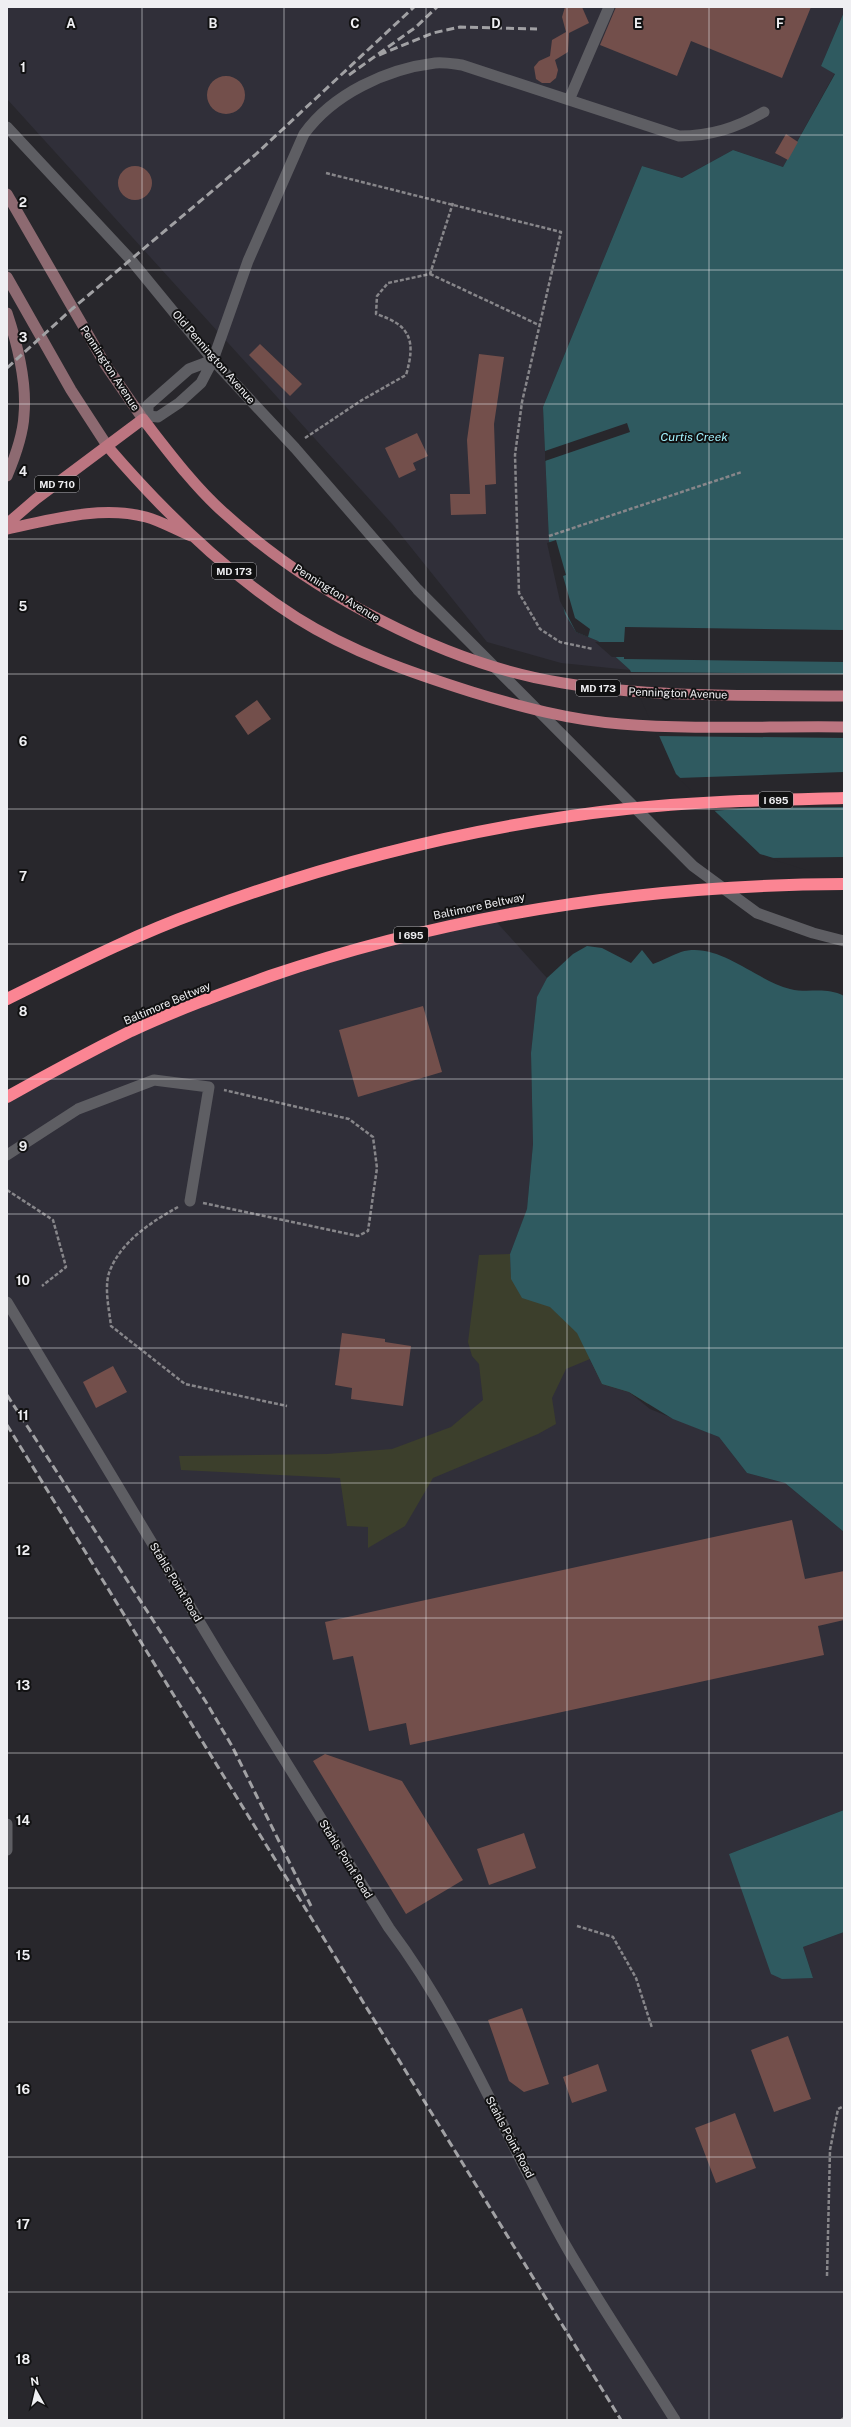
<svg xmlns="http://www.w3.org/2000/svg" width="851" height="2427" font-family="'Public Sans',sans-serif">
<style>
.built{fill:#302f39}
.green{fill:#3c3f2c}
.water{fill:#2f5a60}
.pier{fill:#28272c}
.building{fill:#734f4b}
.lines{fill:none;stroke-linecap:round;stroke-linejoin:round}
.path{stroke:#87868a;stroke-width:2.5;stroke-dasharray:4 2;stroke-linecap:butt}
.service{stroke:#5e5e63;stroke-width:11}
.minor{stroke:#5e5e63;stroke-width:11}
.secondary{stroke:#8d6a71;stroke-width:11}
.primary{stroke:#bc7580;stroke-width:11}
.motorway{stroke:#fb8593;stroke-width:12}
.rail{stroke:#a1a1a4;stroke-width:3;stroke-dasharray:8 4;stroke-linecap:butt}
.grid{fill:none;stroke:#efeff2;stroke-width:1;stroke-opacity:0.55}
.labels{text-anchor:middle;stroke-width:4;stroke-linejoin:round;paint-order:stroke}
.shield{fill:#111112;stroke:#acacaf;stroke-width:1}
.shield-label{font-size:10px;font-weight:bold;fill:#efeff2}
.street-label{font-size:11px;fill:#efeff2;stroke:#111112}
.water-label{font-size:12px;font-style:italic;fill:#a2f2fd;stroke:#111112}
.grid-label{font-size:13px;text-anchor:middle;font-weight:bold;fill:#efeff2;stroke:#111112;stroke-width:4;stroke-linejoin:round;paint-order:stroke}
</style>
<rect width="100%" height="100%" fill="#28272c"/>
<path class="built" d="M7 7H844V12L821 66 835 73 783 167 733 150 682 178 642 166 543 407 549 541 576 632 598 641 630 670 561 663 487 642 393 525 7 99Z
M492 917 547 978 537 998 531 1053 533 1144 527 1210 510 1254 577 1333 602 1384 629 1392 650 1409 719 1437 747 1473 785 1483 844 1532V1810L729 1854 813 1978 803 1947 844 1932V2420H621L7 1425V1097L229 990Z"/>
<path class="green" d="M510 1254 511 1279 584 1255 648 1404 629 1392 602 1384 590 1359 566 1369 552 1398 556 1424 538 1434 433 1478 405 1526 368 1548V1527L347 1526 340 1478 181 1470 179 1456 327 1454 392 1449 451 1427 483 1400 479 1364 472 1356 468 1342 479 1255Z"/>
<path class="water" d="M844 12V880L760 854 676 774 630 670 598 641 576 632 565 614 549 541 543 407 642 166 682 178 733 150 783 167 835 74 821 66Z
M587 946 602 948 631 963 642 950 653 964C662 961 672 955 681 952 718 941 755 980 790 989 809 994 824 986 844 996V1532L785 1483 747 1473 719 1437 673 1419 629 1392 602 1384 577 1333 550 1307 522 1298 511 1279 510 1254 527 1209 533 1144 531 1053 537 997 547 978 573 954Z
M844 1810V1932L803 1947 813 1978 782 1979 771 1974 729 1854Z"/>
<path class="pier" d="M627 423 630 432 545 461V451Z
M556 540 566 575 563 576 575 618 590 629 588 637 576 632 560 601 547 543Z
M625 627 844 630V662L624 659V657H612L595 642H624Z
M629 672 844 674V738L657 736Z
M844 772V807L749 808 712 811 678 778Z
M844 857V882L768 858Z"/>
<path class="building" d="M565 7H582L589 23 569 33 568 52 555 60 558 70 556 78 550 83H542L536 79 534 67 539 61 550 56 552 40 566 32 562 17Z
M616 7H811L782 78 691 41 677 76 600 45Z
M207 95a19 19 0 1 1 38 0a19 19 0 1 1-38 0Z
M786 134 798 142 788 160 775 153Z
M118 183a17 17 0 1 1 34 0a17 17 0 1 1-34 0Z
M260 344 302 384 290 396 249 355Z
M479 354 504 357 494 424 496 484 485 485 486 514 451 515 450 494H470L467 440Z
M417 433 428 456 413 463 416 470 399 478 385 448Z
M257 700 271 719 248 735 235 716Z
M423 1006 442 1072 358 1097 339 1030Z
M342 1333 385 1339V1342L411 1346 403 1406 351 1399 352 1388 335 1385Z
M113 1366 127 1392 96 1408 83 1382Z
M792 1520 805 1579 844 1571V1620L818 1626 824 1655 410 1745 406 1723 369 1731 353 1656 333 1660 325 1622Z
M325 1754 402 1781 463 1880 406 1914 313 1761Z
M524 1833 536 1868 489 1885 477 1849Z
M522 2008 549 2084 524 2092 509 2081 488 2020Z
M788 2036 811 2099 774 2112 751 2050Z
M598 2064 607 2091 572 2103 563 2077Z
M735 2113 756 2168 716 2183 695 2128Z"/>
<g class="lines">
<path class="path" d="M326 173 561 232 522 402 515 455 519 593 540 629 560 642 593 649
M430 274 539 325
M305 438 362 400 406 375C416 341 411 325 376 314L377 296 388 283 430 274 453 203
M549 536 742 472
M7 1190 53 1220 66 1267 42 1286
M203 1203 358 1236 368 1231 377 1168 373 1137 349 1119 224 1090
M178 1207C153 1221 123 1240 111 1268 103 1284 109 1308 111 1326L185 1384 287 1406
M577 1926 613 1937 636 1978 652 2028
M827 2276 830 2150 838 2109 844 2106
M841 2420 844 2418"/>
<path class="service" d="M569 100 609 7
M213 360 248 261 304 134C333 94 386 69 435 63 444 62 454 64 462 65L679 136C711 136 736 128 764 112
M418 590 693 866 757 913 813 933 844 941
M7 1155 78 1109 154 1080 209 1087 190 1201
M7 1824V1850"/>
<path class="minor" d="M7 127 131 260 213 360 295 448 418 590
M148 416V405L189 369 213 360
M143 419 148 416 158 417 179 403 201 383 213 360
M7 1302 220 1656 389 1928C462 2025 506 2140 566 2246 600 2305 639 2362 675 2420"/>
<path class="secondary" d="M7 194 105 364 143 419
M7 277 71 390 108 447
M7 313C17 343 27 382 24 415 23 436 15 457 7 476"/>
<path class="primary" d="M108 447C163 511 226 573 297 618 351 652 412 673 472 692 521 707 570 720 621 724 695 730 770 726 844 727
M7 524 36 499 143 419C168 451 193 485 223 512 312 593 444 664 563 683 656 698 750 695 844 696
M7 529C51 520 100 505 146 517 161 521 176 530 191 536"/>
<path class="motorway" d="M7 999C70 968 132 936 198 912 335 861 480 825 626 809 698 801 772 800 844 798
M7 1097C48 1074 89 1052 131 1031 176 1010 223 993 270 976 455 913 649 885 844 884"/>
<path class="rail" d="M379 55 433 33 460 27 537 29
M349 75 416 27 437 7
M7 368 72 309 255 155 414 7
M7 1395 206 1702 232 1746 311 1906
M7 1425 621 2420"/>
</g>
<path class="grid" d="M142 7V2420M284 7V2420M426 7V2420M567 7V2420M709 7V2420M7 135H844M7 270H844M7 404H844M7 539H844M7 674H844M7 809H844M7 944H844M7 1079H844M7 1214H844M7 1348H844M7 1483H844M7 1618H844M7 1753H844M7 1888H844M7 2022H844M7 2157H844M7 2292H844"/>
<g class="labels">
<g class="shield">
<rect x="35" y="476" width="44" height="16" rx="3"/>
<rect x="212" y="563" width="44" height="16" rx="3"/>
<rect x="576" y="680" width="44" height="16" rx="3"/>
<rect x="759" y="792" width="34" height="16" rx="3"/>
<rect x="394" y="927" width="34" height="16" rx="3"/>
</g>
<g class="shield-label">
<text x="57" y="488">MD 710</text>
<text x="234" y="575">MD 173</text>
<text x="598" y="692">MD 173</text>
<text x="776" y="804">I 695</text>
<text x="411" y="939">I 695</text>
</g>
<g class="street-label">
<text transform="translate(214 357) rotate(49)" y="4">Old Pennington Avenue</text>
<text transform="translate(110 368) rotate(57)" y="4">Pennington Avenue</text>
<text transform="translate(337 593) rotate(32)" y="4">Pennington Avenue</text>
<text transform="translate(678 693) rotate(2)" y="4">Pennington Avenue</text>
<text transform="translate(479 906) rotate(-12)" y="4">Baltimore Beltway</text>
<text transform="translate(167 1003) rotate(-23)" y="4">Baltimore Beltway</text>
<text transform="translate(176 1582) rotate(59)" y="4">Stahls Point Road</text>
<text transform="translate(346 1859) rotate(58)" y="4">Stahls Point Road</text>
<text transform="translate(510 2137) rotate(62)" y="4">Stahls Point Road</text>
</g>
<g class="water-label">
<text x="694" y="441">Curtis Creek</text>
</g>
</g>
<g class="grid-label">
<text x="71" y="28">A</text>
<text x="213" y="28">B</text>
<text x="355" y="28">C</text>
<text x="496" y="28">D</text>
<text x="638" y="28">E</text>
<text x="780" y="28">F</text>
<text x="23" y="72">1</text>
<text x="23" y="207">2</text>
<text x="23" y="342">3</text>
<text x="23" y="476">4</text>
<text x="23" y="611">5</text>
<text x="23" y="746">6</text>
<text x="23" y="881">7</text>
<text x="23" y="1016">8</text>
<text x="23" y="1151">9</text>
<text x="23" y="1285">10</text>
<text x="23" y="1420">11</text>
<text x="23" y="1555">12</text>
<text x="23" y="1690">13</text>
<text x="23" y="1825">14</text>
<text x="23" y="1960">15</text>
<text x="23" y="2094">16</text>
<text x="23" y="2229">17</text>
<text x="23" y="2364">18</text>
</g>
<rect width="851" height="2427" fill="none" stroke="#efeff2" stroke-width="16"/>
<g transform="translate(36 2391) rotate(352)" stroke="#111112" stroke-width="3" paint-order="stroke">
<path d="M0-3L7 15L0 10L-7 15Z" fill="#efeff2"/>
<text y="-6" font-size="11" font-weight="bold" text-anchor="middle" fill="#efeff2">N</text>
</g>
</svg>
